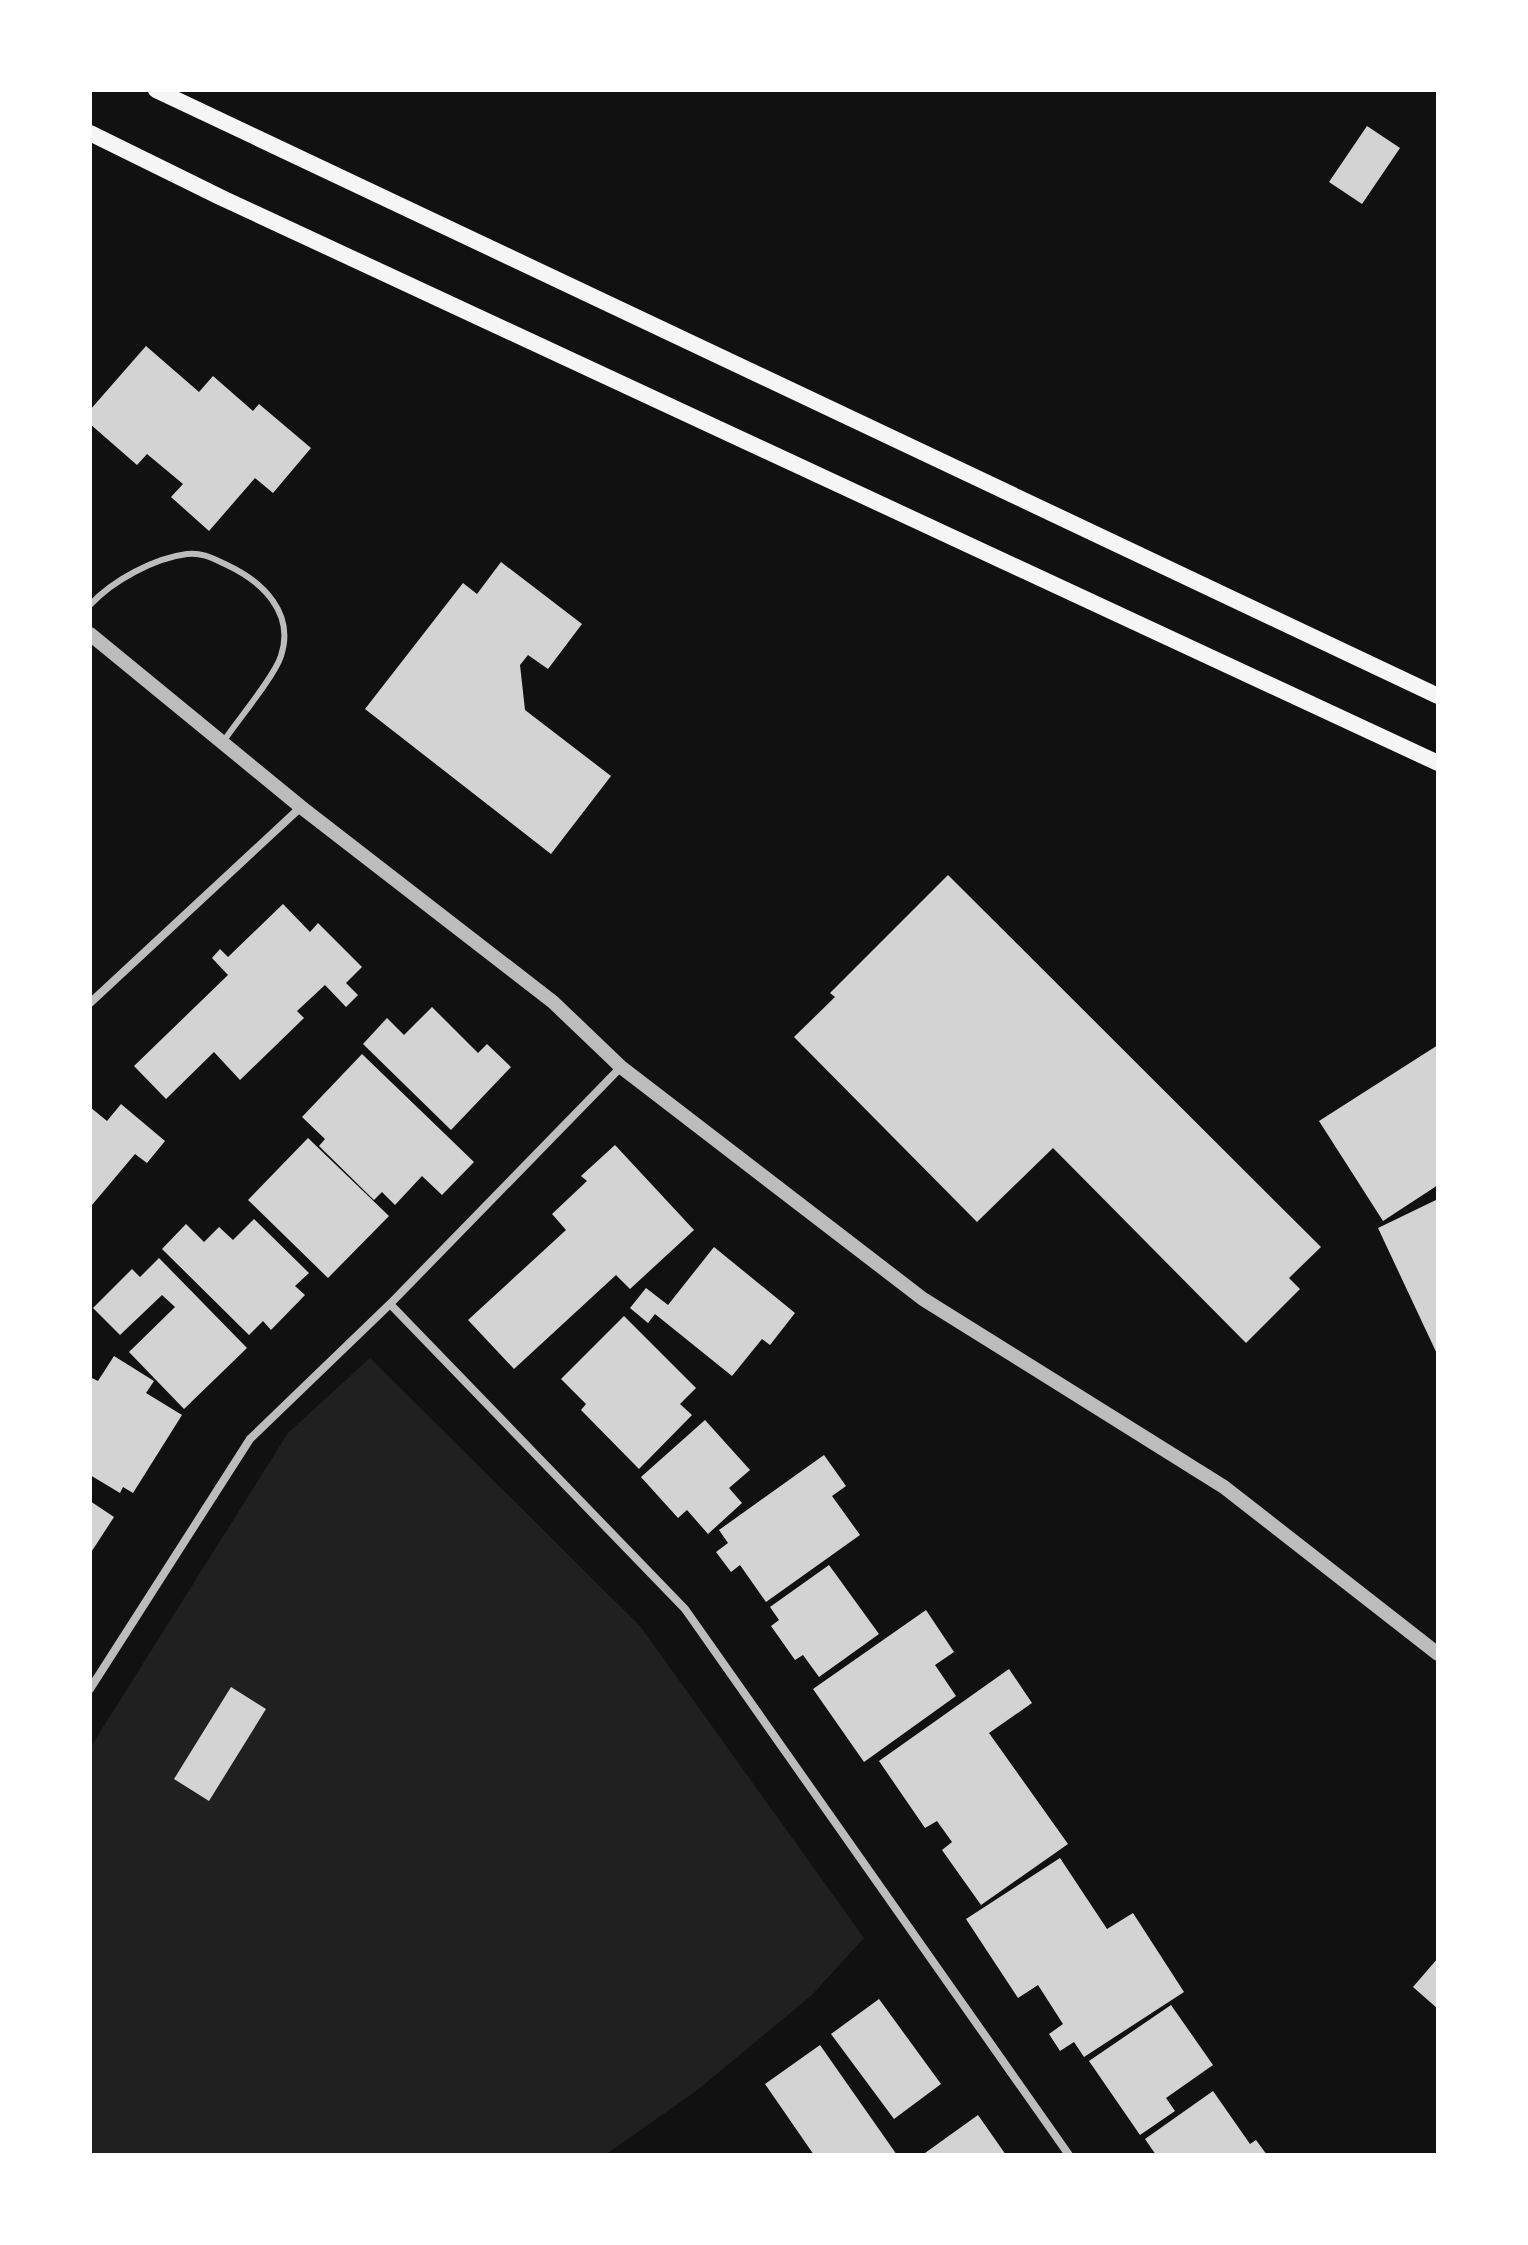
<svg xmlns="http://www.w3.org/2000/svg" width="1528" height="2245" font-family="Lato,sans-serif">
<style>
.green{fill:#202020}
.building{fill:#d3d3d3}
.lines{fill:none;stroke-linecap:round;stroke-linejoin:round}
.service{stroke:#bcbcbc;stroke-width:6}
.minor{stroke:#bcbcbc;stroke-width:8}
.tertiary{stroke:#bcbcbc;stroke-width:14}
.secondary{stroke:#f5f5f5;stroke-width:16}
</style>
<rect width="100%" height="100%" fill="#111"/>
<path class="green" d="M370 1358 640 1626 864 1938 812 1995 696 2091 605 2155H90V1748L288 1433Z"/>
<path class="building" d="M1367 126 1400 148 1362 204 1329 182Z
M146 346 199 392 213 376 253 411 259 404 311 448 273 493 255 478 209 531 171 497 183 484 147 454 137 465 90 424V410Z
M501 562 582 624 548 669 528 655 520 665 525 710 611 776 551 854 365 709 463 583 477 594Z
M948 875 1321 1247 1289 1278 1300 1289 1246 1343 1053 1148 977 1222 794 1037 835 997 830 993Z
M283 904 310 932 318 923 362 967 346 983 358 995 346 1007 325 985 297 1011 304 1018 240 1080 214 1052 166 1099 134 1066 228 975 212 958 220 949 228 957Z
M432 1007 478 1053 487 1044 511 1067 451 1130 363 1044 387 1018 404 1035Z
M1438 1045V1185L1383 1221 1319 1121Z
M362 1054 474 1162 442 1195 422 1176 395 1205 382 1192 374 1200 319 1146 325 1139 302 1117Z
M121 1104 165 1141 147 1163 135 1154 92 1205 90 1107 107 1121Z
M308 1138 389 1216 328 1278 248 1200Z
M615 1145 694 1230 630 1289 616 1275 514 1369 468 1320 566 1230 552 1214 587 1181 581 1176Z
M1438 1199V1356L1378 1228Z
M254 1219 309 1273 295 1286 305 1295 271 1330 263 1321 249 1335 162 1249 186 1224 204 1242 219 1227 233 1240Z
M714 1247 795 1313 770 1345 762 1339 732 1376 655 1314 648 1323 630 1308 646 1288 668 1305Z
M159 1258 247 1348 184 1409 129 1352 175 1307 162 1295 120 1335 93 1308 132 1269 140 1277Z
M624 1316 696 1388 680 1404 692 1415 639 1469 581 1410 586 1404 561 1379Z
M114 1356 154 1381 146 1393 182 1415 133 1493 123 1487 120 1493 90 1475V1377L98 1381Z
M705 1420 750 1470 729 1488 742 1503 708 1534 687 1510 678 1518 641 1477Z
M824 1455 846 1486 832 1496 860 1535 766 1602 740 1565 731 1572 716 1552 728 1543 719 1530Z
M90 1501 114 1517 90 1554Z
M829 1565 879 1634 819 1677 803 1655 795 1660 771 1626 779 1620 770 1607Z
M926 1610 954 1652 935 1665 956 1696 864 1762 813 1689Z
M1009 1669 1032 1703 989 1733 1068 1844 981 1905 942 1850 952 1842 937 1821 925 1828 879 1761Z
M231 1687 266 1709 209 1801 174 1779Z
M1060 1858 1107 1929 1133 1913 1184 1992 1084 2057 1074 2042 1060 2051 1049 2034 1063 2024 1038 1985 1018 1998 966 1919Z
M1438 1958V2009L1413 1987Z
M879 1999 941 2084 894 2119 831 2034Z
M1171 2005 1213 2065 1166 2098 1175 2111 1140 2135 1089 2061Z
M820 2045 897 2155H814L765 2084Z
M1213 2091 1250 2144 1256 2140 1267 2155H1156L1145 2139Z
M978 2115 1006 2155H926L925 2153Z"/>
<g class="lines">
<path class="service" d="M90 605C112 581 154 558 187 554 202 552 214 559 227 565 263 582 295 613 281 656 274 677 237 721 223 742"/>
<path class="minor" d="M90 1003 301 807
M390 1304 685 1609 1069 2155
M90 1689 250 1439 390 1304 621 1067"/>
<path class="tertiary" d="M90 634 301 807 553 1002 621 1067 923 1299 1224 1487 1438 1654"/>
<path class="secondary" d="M156 90 1438 696
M90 133 222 198 1438 763"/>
</g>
<rect width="1528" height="2245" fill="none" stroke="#ffffff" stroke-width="184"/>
</svg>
